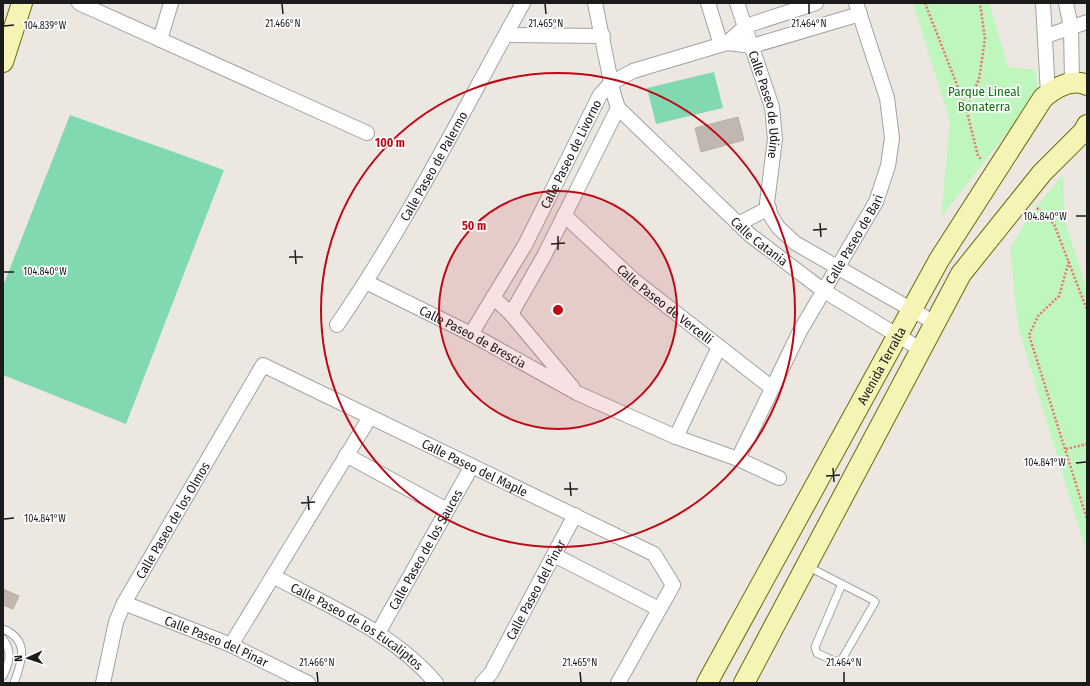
<svg xmlns="http://www.w3.org/2000/svg" width="1090" height="686" font-family="'Fira Sans Condensed',sans-serif">
<style>
.park{fill:#bef6be}
.pitch{fill:#81d9b0}
.building{fill:#c1b7b1;stroke:#bdada4}
.lines{fill:none;stroke-linecap:round;stroke-linejoin:round}
.lane-casing{stroke:#a2a2a2;stroke-width:9}
.street-casing{stroke:#a2a2a2;stroke-width:16}
.secondary-casing{stroke:#686c09;stroke-width:22}
.path{stroke:#f46e6b;stroke-width:2.5;stroke-dasharray:2 2;stroke-linecap:butt}
.lane{stroke:#fff;stroke-width:7}
.street{stroke:#fff;stroke-width:14}
.secondary{stroke:#f6f4b5;stroke-width:20}
.ticks{fill:none;stroke:#1b1b1b;stroke-width:1.5}
.ring{fill:none;stroke:#be0816;stroke-width:2}
.labels{text-anchor:middle;stroke-width:3.5;stroke-linejoin:round;paint-order:stroke}
.park-label{font-size:13px;fill:#0f7310;stroke:#fff}
.street-label{font-size:13px;fill:#1b1b1b;stroke:#fff}
.ticks-label{font-size:10px;text-anchor:middle;fill:#1b1b1b;stroke:#fff;stroke-width:3.5;stroke-linejoin:round;paint-order:stroke}
.centre{fill:#be0816;stroke:#fff;stroke-width:2}
.ring-label{font-size:12px;text-anchor:middle;font-weight:bold;fill:#be0816;stroke:#fff;stroke-width:3.5;stroke-linejoin:round;paint-order:stroke}
</style>
<rect width="100%" height="100%" fill="#ece8e1"/>
<path class="park" d="M913 3H989L1008 67 1036 70 1038 93 941 217 950 122Z
M1063 175 1065 221 1087 290V555L1018 327 1010 249 1030 214Z"/>
<path class="pitch" d="M714 72 723 108 656 124 647 88Z
M70 115 224 170 126 424 3 375V286Z"/>
<path class="building" d="M738 117 744 140 701 152 695 128Z
M3 589 19 596 13 609 3 605Z"/>
<g class="lines">
<g class="lane-casing">
<path id="lane" d="M807 566 873 600 875 602 841 661H834L817 653 815 647 842 584
M3 629C30 640 22 662 14 683
M3 639C13 652 9 663 3 676"/>
</g>
<g class="street-casing">
<g id="street">
<path d="M79 3 367 133"/>
<path id="s1" d="M595 3 613 92 618 108 750 235 824 291 920 349"/>
<path d="M708 3 721 45"/>
<path id="s2" d="M737 3 772 107 775 139 767 203 771 216 778 227 795 243 935 323"/>
<path d="M1043 3 1048 94"/>
<path d="M1066 3 1071 27 1072 82"/>
<path d="M506 35 603 36"/>
<path d="M1046 36 1087 22"/>
<path d="M160 40 171 3"/>
<path d="M727 43 746 26 816 3"/>
<path id="s3" d="M564 215 635 281 772 388"/>
<path d="M738 224 769 208"/>
<path id="s4" d="M366 282 471 334 577 393 676 437 738 459 779 478"/>
<path d="M493 297 511 314 572 387"/>
<path d="M511 314 544 256 618 108"/>
<path id="s5" d="M337 325C407 223 463 111 523 3"/>
<path id="s6" d="M471 334 525 245 600 95 611 83 633 71 727 43 752 46 860 14"/>
<path d="M676 437 719 347"/>
<path d="M346 455 447 510"/>
<path id="s7" d="M738 459 800 331 876 202 888 166 892 138 887 98 856 3"/>
<path d="M554 555 659 609"/>
<path id="s8" d="M273 576C330 607 394 633 436 683"/>
<path id="s9" d="M124 603 231 645 308 683"/>
<path id="s10" d="M378 633 472 466"/>
<path d="M231 645 370 417"/>
<path id="s11" d="M103 683 116 622 124 603 263 365 654 554 673 585 618 683"/>
<path id="s12" d="M482 683 491 673 575 515"/>
</g>
</g>
<g class="secondary-casing">
<g id="secondary">
<path d="M3 62 22 3"/>
<path id="s13" d="M707 683 939 260 1043 98C1055 88 1072 78 1087 85"/>
<path d="M744 683 961 274 1042 173 1084 131 1087 125"/>
</g>
</g>
<path class="path" d="M925 3 966 108 978 156 982 160
M966 108 979 79 985 39 980 3
M1037 208 1054 224 1087 310
M1069 261 1059 296 1038 316 1029 335 1087 519
M1066 449 1087 444"/>
<use href="#lane" class="lane"/>
<use href="#street" class="street"/>
<use href="#secondary" class="secondary"/>
</g>
<path class="ticks" d="M282 4 283 14M545 4 546 14M809 4V14M4 26 14 25M1076 216H1086M820 223 821 237M813 230 827 229M558 236V250M551 244 565 243M295 250 296 264M289 257H303M4 272H14M1076 463 1086 462M833 468 834 482M826 476 840 475M570 482 571 496M564 489H578M308 496 309 510M301 503 315 502M4 519 14 518M317 672 318 682M580 672 581 682M844 672V682"/>
<circle cx="558" cy="310" r="119" fill="#be0816" fill-opacity=".12"/>
<g class="ring">
<circle cx="558" cy="310" r="119"/>
<circle cx="558" cy="310" r="237"/>
</g>
<g class="labels">
<g class="park-label">
<text x="984" y="96">Parque Lineal<tspan x="984" dy="15">Bonaterra</tspan></text>
</g>
<g class="street-label">
<text dy="5" stroke="none"><textPath href="#s2" startOffset="106">Calle Paseo de Udine</textPath></text>
<text dy="5" stroke="none"><textPath href="#s6" startOffset="206">Calle Paseo de Livorno</textPath></text>
<text dy="5" stroke="none"><textPath href="#s5" startOffset="186">Calle Paseo de Palermo</textPath></text>
<text dy="5" stroke="none"><textPath href="#s7" startOffset="249">Calle Paseo de Bari</textPath></text>
<text dy="5" stroke="none"><textPath href="#s1" startOffset="302">Calle Catania</textPath></text>
<text dy="5" stroke="none"><textPath href="#s3" startOffset="135">Calle Paseo de Vercelli</textPath></text>
<text dy="5" stroke="none"><textPath href="#s4" startOffset="120">Calle Paseo de Brescia</textPath></text>
<text dy="5" stroke="none"><textPath href="#s13" startOffset="362">Avenida Terralta</textPath></text>
<text dy="5" stroke="none"><textPath href="#s11" startOffset="594">Calle Paseo del Maple</textPath></text>
<text dy="5" stroke="none"><textPath href="#s11" startOffset="179">Calle Paseo de los Olmos</textPath></text>
<text dy="5" stroke="none"><textPath href="#s10" startOffset="96">Calle Paseo de los Sauces</textPath></text>
<text dy="5" stroke="none"><textPath href="#s12" startOffset="108">Calle Paseo del Pinar</textPath></text>
<text dy="5" stroke="none"><textPath href="#s8" startOffset="98">Calle Paseo de los Eucaliptos</textPath></text>
<text dy="5" stroke="none"><textPath href="#s9" startOffset="100">Calle Paseo del Pinar</textPath></text>
</g>
</g>
<g class="ticks-label">
<text x="283" y="27">21.466°N</text>
<text x="546" y="27">21.465°N</text>
<text x="809" y="27">21.464°N</text>
<text x="45" y="29">104.839°W</text>
<text x="1045" y="220">104.840°W</text>
<text x="45" y="275">104.840°W</text>
<text x="1045" y="466">104.841°W</text>
<text x="45" y="522">104.841°W</text>
<text x="317" y="666">21.466°N</text>
<text x="580" y="666">21.465°N</text>
<text x="844" y="666">21.464°N</text>
</g>
<circle cx="558" cy="310" r="6" class="centre"/>
<g class="ring-label">
<text x="390" y="147">100 m</text>
<text x="474" y="230">50 m</text>
</g>
<rect width="1090" height="686" fill="none" stroke="#1b1b1b" stroke-width="8"/>
<g transform="translate(28 658) rotate(267)" stroke="#ffffff" stroke-width="3" paint-order="stroke">
<path d="M0-3L7 15L0 10L-7 15Z" fill="#1b1b1b"/>
<text y="-6" font-size="11" font-weight="bold" text-anchor="middle" fill="#1b1b1b">N</text>
</g>
</svg>
